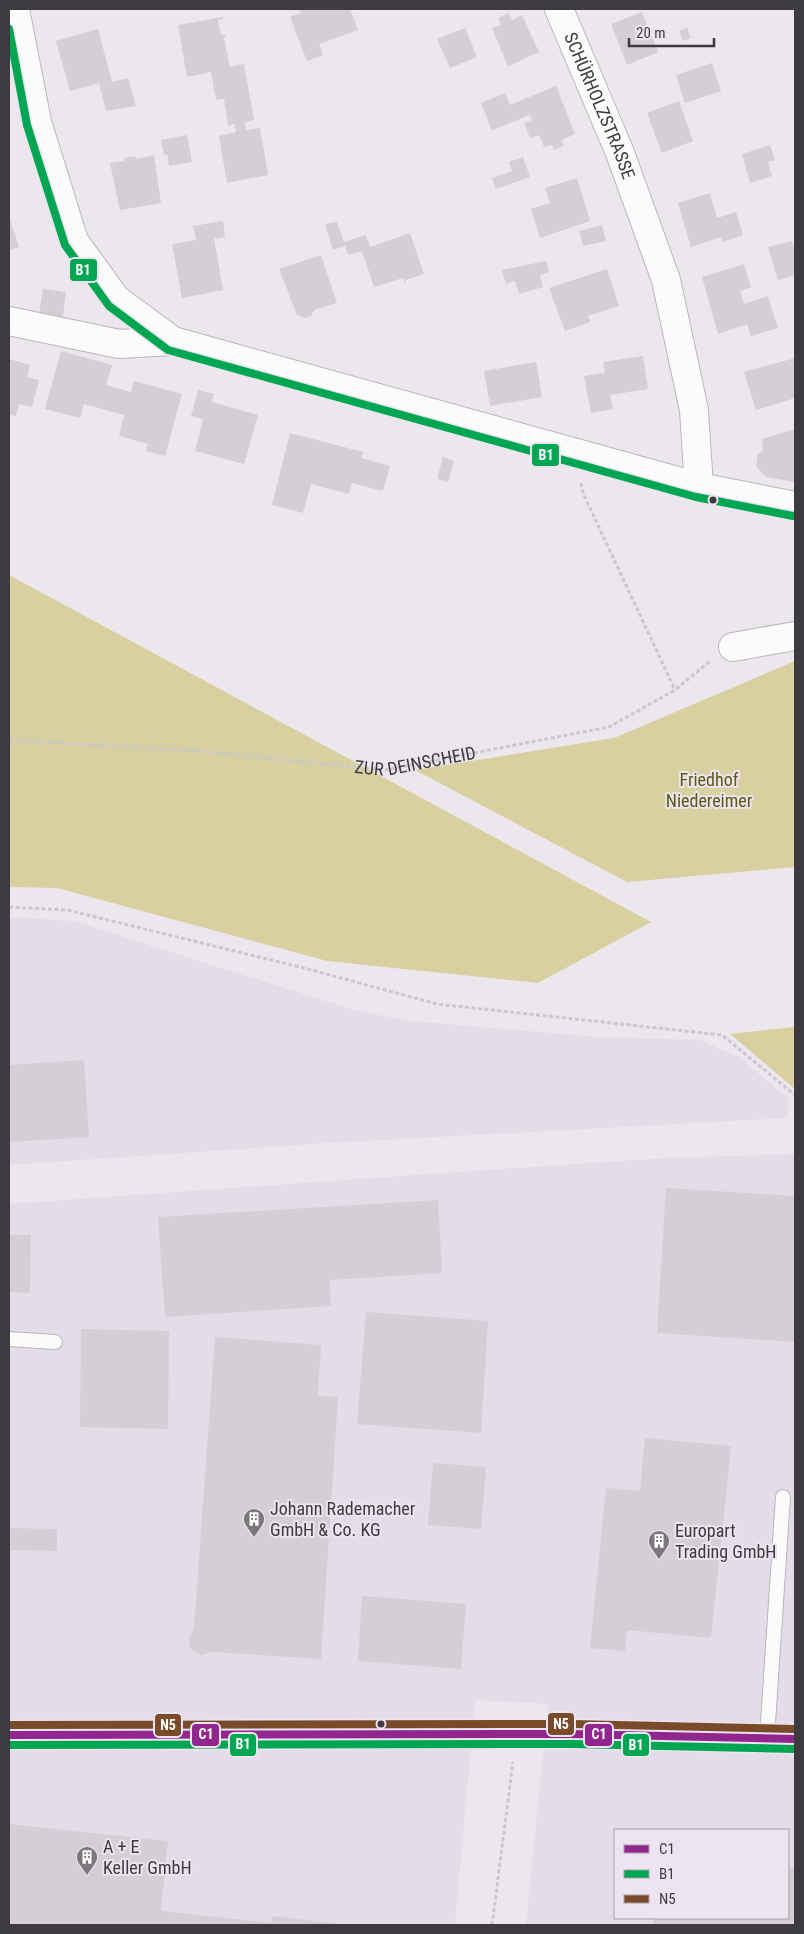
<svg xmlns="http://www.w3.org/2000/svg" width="804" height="1934" font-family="'Roboto Condensed',sans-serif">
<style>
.built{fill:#e5dce9;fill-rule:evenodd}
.green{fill:#d8d0a1}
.building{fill:#d3cfd4}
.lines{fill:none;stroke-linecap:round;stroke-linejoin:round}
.service-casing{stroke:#b8b6ba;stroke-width:16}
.minor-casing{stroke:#b8b6ba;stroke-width:30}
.tertiary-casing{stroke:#b8b6ba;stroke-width:30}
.path{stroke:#cac8ca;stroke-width:3;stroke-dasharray:4 2.5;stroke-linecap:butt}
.service{stroke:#fcfbfc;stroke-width:14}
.minor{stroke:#fcfbfc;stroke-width:28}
.tertiary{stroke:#fcfbfc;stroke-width:28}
.bus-1-casing{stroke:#ece4f0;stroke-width:11}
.bus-2-casing{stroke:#ece4f0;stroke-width:11}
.bus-3-casing{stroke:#ece4f0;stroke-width:11}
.bus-1{stroke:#91268f;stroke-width:8}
.bus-2{stroke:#00a651;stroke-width:8}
.bus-3{stroke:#7a4b2a;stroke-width:8}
.bus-dot{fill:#3e3b40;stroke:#ece4f0;stroke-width:2}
.labels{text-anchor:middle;stroke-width:4;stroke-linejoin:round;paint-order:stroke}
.street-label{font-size:18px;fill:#3e3b40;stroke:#ece4f0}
.park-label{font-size:18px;fill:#5f570f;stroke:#ece4f0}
.poi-label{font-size:18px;fill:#3e3b40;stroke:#ece4f0;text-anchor:start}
.line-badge{stroke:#ece4f0;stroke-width:2}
.badge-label{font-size:14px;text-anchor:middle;font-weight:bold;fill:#fff}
</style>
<rect width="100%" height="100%" fill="#ebe7ed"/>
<path class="built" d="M9 917 73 921 357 1011 412 1021 597 1037 700 1040 740 1058 789 1099 788 1118 327 1143 9 1165Z
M795 1154V1925H526L548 1704 475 1700 455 1925H9V1204L457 1172 666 1158ZM615 1830H788V1918H615Z"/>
<path class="green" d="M9 575 651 922 538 983 327 961 57 888 9 887Z
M795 661V867L627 882 415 770 614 738Z
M795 1027V1089L730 1034Z"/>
<path class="building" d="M299 9H350L358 30 319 44 323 55 307 61 290 17 301 13Z
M642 12 658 52 627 65 611 24Z
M509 13 512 20 522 15 539 52 508 66 492 28 501 25 498 18Z
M223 17V19L218 20 221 35H226L224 38 230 67 244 64 254 120 245 122 246 130 260 128 268 175 227 183 219 136 236 132 235 124 228 125 224 99 216 100 211 72 187 77 178 25Z
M687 27 691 38 683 41 679 31Z
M465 28 477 57 450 68 437 39Z
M98 29 112 82 128 78 136 106 106 111 99 83 70 91 56 41Z
M712 63 721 91 685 103 676 75Z
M556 86 575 134 562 140 564 146 554 150 552 145 544 147 539 135 530 138 524 123 532 120 530 115 492 130 481 103 505 93 510 105Z
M679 101 693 141 662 153 647 113Z
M187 135 192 162 169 166 167 154 164 155 161 140Z
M770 145 775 160 768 162 772 176 750 183 742 154Z
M154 155 161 203 120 210 110 163 125 161 124 158 135 156 136 159Z
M523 157 530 177 496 189 492 178 512 171 509 162Z
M577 178 590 221 540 238 531 209 550 203 545 188Z
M710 193 717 218 736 212 743 235 723 242 721 237 691 247 678 203Z
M9 217 19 247 9 250Z
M223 221 225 237 214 239 223 290 182 298 172 244 196 240 193 226Z
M337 222 344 242 366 235 370 247 410 233 424 274 406 280 405 283 403 278 374 287 362 251 348 255 345 246 333 250 325 224Z
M602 225 606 241 583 246 579 231Z
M792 241 795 254V275L778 280 768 247Z
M321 255 337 303 314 310 311 316 305 318 297 315 279 269Z
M546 261 549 272 540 275 543 287 519 294 515 281 506 284 502 270Z
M744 264 751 287 740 291 744 304 768 296 778 328 751 336 747 324 718 334 702 277Z
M607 269 619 306 588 316 590 322 565 331 549 288Z
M43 289 66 292 63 317 39 314Z
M61 351 112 365 106 385 131 392 134 381 182 394 165 456 146 451 148 444 119 436 124 415 84 404 80 418 45 409Z
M643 356 648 389 610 395 613 409 591 413 584 376 605 373 603 362Z
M795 358V398L756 410 744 372Z
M9 359 30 365 27 377 39 380 32 407 19 404 16 416 9 414Z
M536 362 542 397 490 406 484 371Z
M198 390 214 394 212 402 258 415 244 464 195 451 203 419 191 416Z
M795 429V482L766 477 756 466 758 454 763 451 762 439Z
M290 433 363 452 361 458 390 466 383 491 352 483 349 494 311 484 303 513 272 505Z
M443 457 454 461 448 482 437 479Z
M84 1060 89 1137 9 1142V1065Z
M666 1188 795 1196V1342L657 1333Z
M438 1200 442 1273 330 1280 331 1306 165 1317 158 1217Z
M9 1235H31L30 1293 9 1292Z
M366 1312 488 1321 481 1433 357 1424Z
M81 1329 169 1331 168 1429 80 1427Z
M215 1337 321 1345 318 1396 338 1397 321 1659 213 1652 201 1655 191 1649 189 1644V1638L194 1629Z
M645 1438 731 1446 711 1638 627 1630 625 1651 590 1648 606 1488 640 1491Z
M433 1463 486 1467 481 1529 428 1525Z
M9 1528 57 1529V1551L9 1550Z
M362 1596 466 1604 461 1669 358 1661Z
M9 1824 168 1841 161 1911 271 1923 272 1916 348 1925H9Z
M788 1868H795V1925H653L654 1918H788Z"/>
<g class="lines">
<g class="service-casing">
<path id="service" d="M9 1339 55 1342
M767 1738 783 1497"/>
</g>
<g class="minor-casing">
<g id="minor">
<path d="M15 9 37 122 74 241 116 299 173 341"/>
<path id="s2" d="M559 9 620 153 666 280 694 410 699 487"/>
<path d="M9 321 119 344 173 341 699 487 795 506"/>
<path d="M733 647 795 636"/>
</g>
</g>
<g class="tertiary-casing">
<path id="tertiary" d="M9 1735 572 1734 795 1739"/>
</g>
<g class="path">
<path d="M581 483 583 493 675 690"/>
<path id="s1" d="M9 740 199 751 385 770 609 727 675 690 710 661"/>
<path d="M9 907 67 910 308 969 437 1004 722 1035 795 1095"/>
<path d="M492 1925 513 1762"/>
</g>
<use href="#service" class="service"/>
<use href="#minor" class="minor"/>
<use href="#tertiary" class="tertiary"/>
<g class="bus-1-casing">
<path id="bus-1" d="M9 1735 572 1734 795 1739"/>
</g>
<g class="bus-2-casing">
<path id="bus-2" d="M9 29 27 125 65 245 109 306 168 350 696 497 793 516
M9 1745 572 1744 795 1749"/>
</g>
<g class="bus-3-casing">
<path id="bus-3" d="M9 1725 572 1724 795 1729"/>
</g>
<use href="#bus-1" class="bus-1"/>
<use href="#bus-2" class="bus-2"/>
<use href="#bus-3" class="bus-3"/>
</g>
<defs>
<g id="building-pin" transform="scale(1.125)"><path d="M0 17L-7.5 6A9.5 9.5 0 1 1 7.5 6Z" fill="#7b777d" stroke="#ece4f0"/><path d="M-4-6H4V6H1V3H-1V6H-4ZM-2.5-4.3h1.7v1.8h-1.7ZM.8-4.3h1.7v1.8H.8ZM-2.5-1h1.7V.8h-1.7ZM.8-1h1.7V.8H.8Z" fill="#fff"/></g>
</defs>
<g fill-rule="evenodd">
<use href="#building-pin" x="254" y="1519"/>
<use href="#building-pin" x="659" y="1541"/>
<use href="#building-pin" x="87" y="1857"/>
</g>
<g class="bus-dot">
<circle cx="713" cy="500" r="4.5"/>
<circle cx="381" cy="1724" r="4.5"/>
</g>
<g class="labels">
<g class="street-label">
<text dy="6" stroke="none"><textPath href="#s2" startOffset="105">SCHÜRHOLZSTRASSE</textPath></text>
<text dy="6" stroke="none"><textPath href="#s1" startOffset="408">ZUR DEINSCHEID</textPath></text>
</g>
<g class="park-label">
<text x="709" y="786">Friedhof<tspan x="709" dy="21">Niedereimer</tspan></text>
</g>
<g class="poi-label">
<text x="270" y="1515">Johann Rademacher<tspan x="270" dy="21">GmbH &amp; Co. KG</tspan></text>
<text x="675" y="1537">Europart<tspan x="675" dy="21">Trading GmbH</tspan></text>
<text x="103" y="1853">A + E<tspan x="103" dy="21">Keller GmbH</tspan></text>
</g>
</g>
<g class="line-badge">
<rect x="69" y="258" width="29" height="24" rx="5" fill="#00a651"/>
<rect x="531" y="443" width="29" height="24" rx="5" fill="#00a651"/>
<rect x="547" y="1712" width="28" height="24" rx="5" fill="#7a4b2a"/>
<rect x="154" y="1713" width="28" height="24" rx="5" fill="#7a4b2a"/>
<rect x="584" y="1723" width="29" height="24" rx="5" fill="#91268f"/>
<rect x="191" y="1723" width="29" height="24" rx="5" fill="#91268f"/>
<rect x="229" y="1733" width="28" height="24" rx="5" fill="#00a651"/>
<rect x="622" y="1733" width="28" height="24" rx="5" fill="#00a651"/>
</g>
<g class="badge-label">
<text x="83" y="275">B1</text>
<text x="546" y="460">B1</text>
<text x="561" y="1729">N5</text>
<text x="168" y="1730">N5</text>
<text x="599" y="1739">C1</text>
<text x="206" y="1739">C1</text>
<text x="243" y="1749">B1</text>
<text x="636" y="1750">B1</text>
</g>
<rect width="804" height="1934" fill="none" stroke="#3e3b40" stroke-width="20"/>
<rect x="614" y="1829" width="175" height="90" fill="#ece4f0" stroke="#a6a0aa"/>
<rect x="624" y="1845" width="25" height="8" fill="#91268f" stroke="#a6a0aa"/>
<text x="659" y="1854" font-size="15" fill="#3e3b40">C1</text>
<rect x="624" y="1870" width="25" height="8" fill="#00a651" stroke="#a6a0aa"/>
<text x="659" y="1879" font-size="15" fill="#3e3b40">B1</text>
<rect x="624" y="1895" width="25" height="8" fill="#7a4b2a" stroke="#a6a0aa"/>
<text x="659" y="1904" font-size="15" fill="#3e3b40">N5</text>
<path d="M629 38v8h85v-8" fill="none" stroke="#3e3b40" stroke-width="2.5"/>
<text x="636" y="38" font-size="15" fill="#3e3b40" stroke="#ece4f0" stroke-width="4" paint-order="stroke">20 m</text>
</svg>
